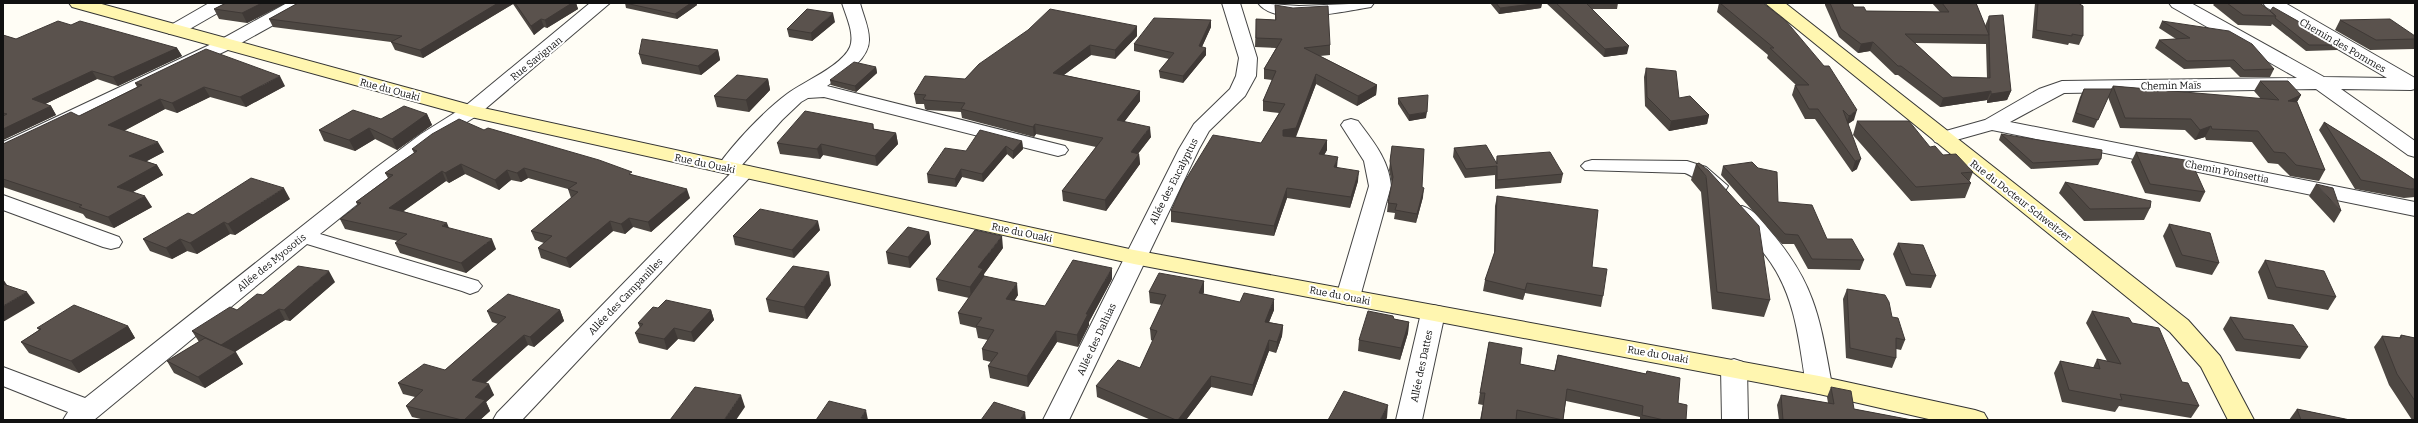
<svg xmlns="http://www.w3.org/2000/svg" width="2418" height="423" font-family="Bitter,serif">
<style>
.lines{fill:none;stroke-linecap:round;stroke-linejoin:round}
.street-casing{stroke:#444;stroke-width:2}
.secondary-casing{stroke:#333;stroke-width:2}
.street{fill:#fff;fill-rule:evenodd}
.secondary{fill:#fff6b0;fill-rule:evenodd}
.wall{fill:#4d4742;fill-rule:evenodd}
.shaded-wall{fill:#3f3936}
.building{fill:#5a524d;stroke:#3f3936;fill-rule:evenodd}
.labels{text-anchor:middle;stroke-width:4;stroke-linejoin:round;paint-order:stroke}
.street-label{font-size:10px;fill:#111;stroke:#fff}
</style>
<rect width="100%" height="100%" fill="#fffdf5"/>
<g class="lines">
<g class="street-casing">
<path id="street" d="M209 3H231L228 7 181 34H169L166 30 169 26Z
M287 3H309L306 7 232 48 3 156V142L220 40Z
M590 3H610L478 115 435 142 320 234 478 281 482 286 478 291 470 294 462 291 307 244 94 420H63L68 412 3 386V367L85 398 373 170 421 134 464 107Z
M842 3H860C863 15 869 27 869 39 870 60 842 76 827 86L1065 146 1068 150 1065 154 1058 156 824 97 808 98 801 102 782 120 741 166 752 167 756 171 752 175 522 420H493L497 413 732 172 721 171 717 167C734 143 763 112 787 94 803 82 842 66 850 47 855 34 846 16 842 3Z
M1222 3H1240L1257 58 1256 76 1245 96 1209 131 1199 149 1069 420H1043L1179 149 1194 124 1230 89 1236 76 1239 58Z
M1258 3 1299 6 1374 3 1371 7 1365 8C1340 12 1275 27 1258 3Z
M2169 3H2191L2324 77 2387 78 2266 7 2263 3H2285L2415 78V89L2411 90 2341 89 2415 141V157L2408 155 2316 89 2064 93 2010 122 2415 202V216L1992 130 1942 144 1935 142 1932 138 1935 134 1985 120 2039 89 2062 81 2297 78 2172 7Z
M1351 119 1358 121C1373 141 1389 160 1391 186L1360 297 1356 303 1348 305 1340 303 1336 297 1369 186 1364 161 1341 125 1344 121Z
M1592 160 1687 161 1706 167 1728 186 1725 191C1707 195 1701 179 1685 173L1585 170 1581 166 1585 162Z
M3 195 119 237 122 242 119 247 111 249 103 247 3 210Z
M1742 206C1755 210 1763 222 1771 232 1816 285 1820 320 1832 385L1828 391 1819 394 1810 391 1806 385C1799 342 1796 300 1771 263 1759 245 1743 231 1731 213L1734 208Z
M1433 305 1442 307 1445 313 1422 420H1396L1421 313 1424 307Z
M1734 359 1743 362 1747 368 1748 420H1722L1721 368 1725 362Z"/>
</g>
<g class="secondary-casing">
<path id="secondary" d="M69 3H98L474 106 1134 250 1819 376 1975 410 1984 413 1988 420H1933L1819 394 1134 264 471 117 72 7Z
M1765 3H1785L2188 320 2220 356 2254 420H2228L2201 367 2170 332Z"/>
</g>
<use href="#street" class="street"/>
<use href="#secondary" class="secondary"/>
</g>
<path class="wall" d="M224 3H286L247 23 219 19 214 9 224 4Z
M298 3H576L578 9 547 28 544 27 534 35 513 4 423 58 395 50 391 42 273 27 269 19Z
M625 3H696L697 5 677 19 626 8Z
M1490 3H1542L1541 8 1499 14Z
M1546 3H1618L1617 9H1592L1627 54 1604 57Z
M1719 3H1763L1854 120 1848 124 1857 169 1852 172 1815 119H1805L1792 95 1795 85H1796L1767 58 1768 55 1717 12Z
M1825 3H1852L1854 7 1866 11 1940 12 1932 3H1976L1985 26 1989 16 2011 91 2007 100 1987 103V100L1940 107 1898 75H1895L1870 51 1858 53 1839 37 1825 5ZM1915 43 1986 44 1987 78 1952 77Z
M2035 3H2078L2083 36 2079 45 2069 43 2068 45 2032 38Z
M2215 3H2260L2270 11 2340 45 2337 50 2306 51 2272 24 2271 26 2238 25 2213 5Z
M1275 5 1330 45V55L1320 56 1377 85 1376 95 1357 106 1316 84 1296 137 1327 140V150L1324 155 1337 167 1358 181 1350 208 1287 198 1274 236 1171 222V211L1261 143 1279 113 1263 111V101L1272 80 1264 79V69L1276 48 1255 47 1256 19 1275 20Z
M1211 20V27L1202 47 1206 55 1183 83 1160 78 1159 71 1169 59 1134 51V44Z
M2340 20 2415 36V47L2414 49 2370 50 2335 30Z
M2162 21 2274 69 2270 77H2240L2230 67 2184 69 2155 48 2159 40 2176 39 2159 28Z
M835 22 812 41 789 37 787 29Z
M71 25 177 48 182 56 118 86 97 79 45 104 51 106 56 115 3 140V35L16 39Z
M1137 36 1115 59 1091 55 1064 75 1140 91V101L1124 122 1151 137 1138 154H1139L1140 164 1106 211 1063 201 1062 191 1096 147 1036 134 1034 137 962 118 961 112 927 110 925 109 924 104H916L914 94 965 79 979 64Z
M718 50 720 60 701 75 642 64 639 54Z
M876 67 877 73 856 92 831 85 830 80Z
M1646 68 1679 98 1709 115 1707 124 1669 131 1645 106 1644 77Z
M768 79 770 90 749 112 717 107 714 96Z
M2260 81 2301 95 2297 102 2325 170 2319 181 2290 176 2278 164 2268 163 2252 142 2206 140 2205 137 2195 140 2185 130 2120 128 2108 97 2094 128 2072 122 2080 97 2084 89H2111L2113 86 2261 99 2254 91Z
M135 83 285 86 246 107 210 97 177 113 165 109 124 131 164 152 146 161 157 165 163 175 133 192 152 207 114 228 86 218 83 214 3 187V144L79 116 137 87Z
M1398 98 1426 118 1409 121 1398 104Z
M427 114 432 125 397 150 375 139 355 151 324 141 319 130 381 119Z
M1857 121 1930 147 1943 155 1973 172 1969 182 1971 183 1965 198 1911 201 1853 135Z
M2324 122 2415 180V197L2404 198 2355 189 2319 130Z
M873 124 874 129 896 133 898 144 877 166 823 155 820 159 780 154 777 143Z
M484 130 633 175 690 198 651 232 633 227 625 234 613 231 570 268 541 258 538 248 544 243 535 240 531 231 571 198 568 189 528 178 521 182 511 180 499 190 465 174 449 183 446 181 403 211 449 228 496 249 466 273 400 253 395 243 398 241 345 229 340 219 358 206 356 202 388 178 385 173 414 153 412 149Z
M2001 134 2101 159 2098 165 2031 169 1999 140Z
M1022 141 1023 149 1013 159 1007 154 983 182 962 177 956 187 928 183 927 174 966 151Z
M1392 146 1422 187 1423 197 1416 223 1394 219 1395 213 1387 212 1388 203 1392 184 1389 170Z
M1454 148 1496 163 1497 156 1563 174 1561 183 1495 189V175L1465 178 1453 157Z
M2136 152 2205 192 2200 202 2145 193 2131 162Z
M1699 163 1770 300 1764 317 1712 309 1701 192 1691 180 1696 164Z
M1723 166 1778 202 1827 239 1864 260 1860 270 1808 269 1794 244H1782L1721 175Z
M2065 182 2150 208 2144 220 2084 221 2059 193Z
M2316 184 2341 211 2334 223 2309 196Z
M1497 196 1592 267 1603 296 1601 307 1525 293 1523 300 1483 291 1485 280 1494 255 1495 206Z
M290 199 235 235 230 234 197 254 187 251 172 259 150 251 143 239 193 215Z
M2169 224 2219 263 2212 275 2176 267 2163 236Z
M820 230 794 258 735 245 733 236Z
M929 232 931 244 910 268 888 264 886 252Z
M1898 243 1936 276 1931 288 1906 286 1893 254Z
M1003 248 984 274V276L1018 295 1014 301 1045 306 1112 279 1089 322V325L1078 347 1057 342 1028 387 990 378 988 366 991 362 983 360 982 349 988 340 978 338 976 328 960 324 958 313 969 298 938 291 936 279Z
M2265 260 2336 297 2328 310 2268 299 2258 272Z
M1204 281V292L1203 294 1274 310 1269 322 1283 325 1282 336 1276 353 1269 351 1252 396 1211 387 1186 420H1151L1097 397 1096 386 1140 368 1153 341 1151 340 1150 329 1162 305 1150 303 1149 292Z
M335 282 290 321 285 320 235 352 243 364 205 388 174 373 167 361 199 342 192 331 237 310 263 295Z
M831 285 807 319 769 312 766 299Z
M1847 289 1892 317 1905 340 1901 350 1896 349V358L1892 368 1846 358 1843 299Z
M658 308 711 310 714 320 694 342 678 339 667 350 639 343 635 333 640 328 638 323Z
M560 310 564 321 534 347 528 345 486 383 494 395 486 402 490 411 480 420H425L412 417 406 406 415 397 403 394 398 383 445 370 498 324 492 322 487 311Z
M2092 311 2132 323 2182 382 2199 406 2191 418 2119 406 2115 412 2062 402 2054 373 2060 361 2093 368 2097 359 2107 361 2086 323Z
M2230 317 2308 347 2300 359 2236 351 2223 329Z
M1394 319 1409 322 1408 333 1400 360 1358 351 1359 340Z
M128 326 135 338 79 373 29 353 21 342 39 330 37 328Z
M2401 335 2415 338V420H2412L2389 385 2374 347 2382 336 2399 338Z
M1489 342 1520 364 1554 371 1558 355 1646 374 1647 371 1678 403 1686 420H1640V417L1566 401 1563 420H1480L1483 405 1478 404Z
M1831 387 1854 409 1912 420H1779L1777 405 1781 395 1828 403 1827 397Z
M2297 409 2350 420H2289Z"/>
<path class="shaded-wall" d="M262 3H286L247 23 242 13Z
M498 3H512L513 4 423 58 420 50Z
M572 3H576L578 9 547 28 545 20Z
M691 3H696L697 5 677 19 675 14Z
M1542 3 1541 8 1499 14 1500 8Z
M833 13 835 22 812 41 811 33Z
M541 19 544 27 534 35 531 26Z
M1211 20V27L1199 53V46Z
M1137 26V36L1115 59V50Z
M1873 42 1870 51 1858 53 1861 44Z
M1090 45 1091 55 1054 82 1053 73Z
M1629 46 1627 54 1604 57 1605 49Z
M177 48 182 56 118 86 113 77Z
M1206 48V55L1183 83V76Z
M718 50 720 60 701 75 698 66Z
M876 67 877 73 856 92 855 86Z
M92 71 97 79 37 108 32 99Z
M1316 74V84L1295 138 1283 140V130Z
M280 76 285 86 246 107 240 97Z
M768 79 770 90 749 112 746 100Z
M1377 85 1376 95 1357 106 1358 96Z
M204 87 210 97 177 113 172 103Z
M1140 91V101L1118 130 1117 120Z
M1991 91 1987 100 1940 107 1943 98Z
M2011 91 2007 100 1987 103 1991 94Z
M2301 95 2295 105 2288 101Z
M160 99 165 109 114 136 108 125Z
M51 106 56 115 3 140V129Z
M1857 110 1854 120 1845 126 1849 116Z
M1427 112 1426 118 1409 121V115Z
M427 114 432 125 397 150 392 139Z
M1709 115 1707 124 1669 131 1671 121Z
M1035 124 1036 134 1034 137 1033 127Z
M2211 126 2205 137 2195 140 2200 130Z
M1150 127 1151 137 1131 162V152Z
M369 128 375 139 355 151 349 140Z
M896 133 898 144 877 166 875 156Z
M1327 140V150L1319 164V154Z
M1022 141 1023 149 1013 159V151Z
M158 142 164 152 136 167 129 156Z
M821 144 823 155 820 159 817 149Z
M1006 146 1007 154 983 182 982 174Z
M1139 154 1140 164 1106 211 1105 200Z
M1338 157 1337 168 1334 167Z
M1861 159 1857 169 1852 172 1855 161Z
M461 164 465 174 449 183 445 173Z
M157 165 163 175 124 197 117 187Z
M524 168 528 178 521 182 517 173Z
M961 169 962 177 956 187 955 179Z
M507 170 511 180 499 190 495 180Z
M442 171 446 181 394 218 389 208Z
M1359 171 1358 181 1350 208 1351 197Z
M284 188 290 199 235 235 228 224Z
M1287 188V198L1274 236V226Z
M1424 188 1423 197 1416 223 1417 214Z
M687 189 690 198 651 232 648 222Z
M145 196 152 207 114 228 108 217Z
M629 218 633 227 625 234 621 224Z
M610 221 613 231 570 268 566 258Z
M818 221 820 230 794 258 792 250Z
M224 222 230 234 197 254 190 243Z
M447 223 451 233 442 226Z
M929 232 931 244 910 268 908 257Z
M1002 236 1003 248 984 274 985 281 971 299 970 287 978 267Z
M180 239 187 251 172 259 166 248Z
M492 239 496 249 466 273 461 263Z
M1112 268V279L1089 322V325L1078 347 1077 335 1086 314Z
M329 271 335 282 290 321 284 310Z
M829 272 831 285 807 319 804 307Z
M3 279 9 288 3 292Z
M1204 281V292L1199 304V293Z
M1017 283 1018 295 1008 310 1006 299Z
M1527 283 1525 293 1523 300 1525 290Z
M27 292 35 303 3 322V306Z
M1274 299V310L1265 332V322Z
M279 309 285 320 228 356 221 345Z
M560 310 564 321 534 347 530 337Z
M711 310 714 320 694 342 691 332Z
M1409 322 1408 333 1400 360 1401 348Z
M1283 325 1282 336 1276 353 1277 342Z
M128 326 135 338 79 373 71 361Z
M674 328 678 339 667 350 664 339Z
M1056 331 1057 342 1028 387 1027 376Z
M524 335 528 345 477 390 472 380Z
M1269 340V351L1252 396 1253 385Z
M236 352 243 364 205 388 198 377Z
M1211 376V387L1186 420H1178Z
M489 384 494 395 486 402 490 411 480 420H464L475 397Z
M741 395 745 407 736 420H724Z
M1388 405 1387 418 1386 420H1380Z
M866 410 868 420 861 418Z
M1025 412 1026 420H1020Z"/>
<path class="building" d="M226 3H262L242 13 214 9Z
M298 3H498L420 50 391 42 402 36 269 19Z
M515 3H572L545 20 541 19 531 26Z
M625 3H691L675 14Z
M1496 3H1541L1500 8Z
M1556 3H1586L1629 46 1605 49Z
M1720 3H1763L1786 21 1824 66H1829L1857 110 1849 116 1843 110 1861 159 1855 161 1818 109H1809L1795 85H1809L1770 48H1774Z
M1830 3H1852L1854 7H1864L1866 11 1949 12 1942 3H1976L1989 35V16L2003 15 2011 91 1991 94V91L1943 98 1901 66H1898L1873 42 1861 44 1841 29ZM1905 34 1989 35 1990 78 1952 77Z
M2038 3H2078L2083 6V36L2072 34V36L2036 30Z
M2227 3H2260L2276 16 2243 15Z
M1275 5 1293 8 1328 6 1330 45 1304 48 1377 85 1358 96 1316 74 1296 128 1283 130V136L1327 140 1319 154 1338 157 1334 167 1359 171 1351 197 1287 188 1274 226 1171 211 1183 184 1213 135 1261 143 1285 104 1263 101 1276 71 1264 69 1282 39 1256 38V19L1276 20Z
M2273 7 2340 45H2309L2275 18 2276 16 2270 11Z
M807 9 833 13 811 33 787 29Z
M1050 9 1137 26 1115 50 1090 45 1053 73 1140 91 1117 120 1150 127 1131 152 1139 154 1105 200 1062 191 1103 138 1035 124 1033 127 961 109 965 103 925 100 923 99 926 95 914 94 925 76 965 79 979 64 1028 30Z
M1154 18 1211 20 1199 46 1206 48 1183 76 1159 71 1174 53 1134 44Z
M2390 19 2415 36V39L2376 40 2340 20Z
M58 21 71 25 80 21 177 48 113 77 92 71 32 99 51 106 3 129V116L7 114 3 113V35L16 39Z
M2162 21 2229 31 2252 44 2274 69 2244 70 2234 60 2187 61 2159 40 2190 38Z
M642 39 718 50 698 66 639 54Z
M206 49 280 76 240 97 204 87 172 103 160 99 108 125 158 142 129 156 157 165 117 187 145 196 108 217 79 207 82 205 3 179V144L71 112 79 116 142 85 135 83Z
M854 62 876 67 855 86 830 80Z
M1646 68 1676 71 1679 98 1690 96 1709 115 1671 121 1647 97Z
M737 75 768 79 746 100 714 96Z
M2260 81H2288L2301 95 2288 101 2297 102 2325 170 2296 165 2285 153 2274 152 2258 131 2212 129 2211 126 2200 130 2191 119 2125 118 2113 86 2279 100Z
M2084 89H2112L2098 120 2076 113Z
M1428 95 1427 112 1409 115 1398 98Z
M404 106 427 114 392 139 369 128 349 140 319 130 353 110 381 119Z
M805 111 873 124V129L896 133 875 156 821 144 817 149 777 143Z
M459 119 484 130 488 128 599 160 632 172 629 174 687 189 648 222 629 218 621 224 610 221 566 258 538 248 552 236 531 231 578 192 568 189 577 183 524 168 517 173 507 170 495 180 461 164 445 173 442 171 389 208 447 223 442 226 492 239 461 263 395 243 407 234 340 219 361 203 356 202 393 175 385 173 417 151 412 149 432 134Z
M1857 121H1909L1930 147 1935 146 1943 155 1956 154 1973 172 1961 173 1971 183 1916 187Z
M2324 122 2380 157 2415 180V189H2410L2361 180Z
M980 130 1022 141 1013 151 1006 146 982 174 961 169 955 179 927 174 945 148 966 151Z
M2001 134 2102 150 2101 159 2033 163Z
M1486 145 1497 164V156L1550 152 1563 174 1497 180V166L1466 169 1454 148Z
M1392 146 1424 149 1422 187 1424 188 1417 214 1395 210 1397 204 1388 203 1393 177 1390 161Z
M2136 152 2191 161 2205 192 2150 184Z
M1752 162 1758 168 1777 172 1778 202 1812 205 1827 239H1852L1864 260 1812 259 1798 235 1785 234 1723 166Z
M1699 163 1708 170 1759 226 1770 300 1717 292 1706 176 1696 164Z
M251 178 284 188 228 224 224 222 190 243 180 239 166 248 143 239 188 213 193 215Z
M2065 182 2151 201 2150 208 2090 209Z
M2316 184 2333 188 2341 211Z
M1497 196 1598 210 1592 267 1607 269 1603 296 1527 283 1525 290 1485 280 1495 251Z
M760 209 818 221 792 250 733 236Z
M2169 224 2210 233 2219 263 2182 255Z
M908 227 929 232 908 257 886 252Z
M975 230 1002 236 978 267 983 269 970 287 936 279Z
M1898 243 1923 245 1936 276 1911 274Z
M1073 260 1112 268 1086 314H1088L1077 335 1056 331 1027 376 988 366 998 353 982 349 994 330 976 326 982 318 958 313 984 276 1017 283 1006 299 1045 306Z
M2265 260 2324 271 2336 297 2276 287Z
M298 266 329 271 284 310 279 309 221 345 192 331 230 307 237 310 257 294 263 295Z
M793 266 829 272 804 307 766 299Z
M1159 273 1204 281 1199 293 1240 302 1244 293 1274 299 1265 322 1283 325 1277 342 1269 340 1253 385 1211 376 1178 420H1176L1096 386 1118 360 1140 368 1157 331 1150 329 1166 295 1149 292Z
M3 284 27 292 3 306Z
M1847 289 1885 295 1889 302 1892 317 1898 318 1905 340 1896 338V358L1850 348Z
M508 294 560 310 530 337 524 335 472 380 489 384 475 397 485 400 464 420H462L406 406 423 390 398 383 424 364 445 370 506 317 487 311Z
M666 300 711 310 691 332 674 328 664 339 635 333 643 324 638 323 653 307 658 308Z
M74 305 128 326 71 361 21 342 41 329 37 328Z
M1368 311 1393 316 1394 319 1409 322 1401 348 1359 340Z
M2092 311 2129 318 2132 323 2159 328 2182 382 2188 383 2199 406 2120 394 2122 400 2069 390 2060 361 2100 369 2097 359 2121 364Z
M2230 317 2293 325 2308 347 2244 339Z
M2401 335 2415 338V401L2397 374 2382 336 2401 338Z
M205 338 236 352 198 377 167 361Z
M1489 342 1522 348 1520 364 1555 371 1558 355 1646 374 1647 371 1680 378 1678 403 1687 405 1686 420H1664L1642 415 1643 406 1567 389 1563 420 1517 410 1516 420H1481L1485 393H1480Z
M695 387 741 395 724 420H670Z
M1831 387 1851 391 1854 409 1912 420H1783L1781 395 1834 404Z
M1344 391 1388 405 1380 420H1328Z
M829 401 866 410 861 418 870 420H816Z
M994 402 1025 412 1020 420H981Z
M2297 409 2350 420H2301Z"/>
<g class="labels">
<g class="street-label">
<text transform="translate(2343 45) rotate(30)" y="4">Chemin des Pommes</text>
<text transform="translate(536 58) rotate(-39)" y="4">Rue Savignan</text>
<text transform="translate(2171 85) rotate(-1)" y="4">Chemin Maïs</text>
<text transform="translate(390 89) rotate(15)" y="4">Rue du Ouaki</text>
<text transform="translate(705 163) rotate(12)" y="4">Rue du Ouaki</text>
<text transform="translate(2227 171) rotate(11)" y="4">Chemin Poinsettia</text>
<text transform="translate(1173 181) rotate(-63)" y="4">Allée des Eucalyptus</text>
<text transform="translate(2021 200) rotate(38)" y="4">Rue du Docteur Schweitzer</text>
<text transform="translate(1022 232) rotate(12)" y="4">Rue du Ouaki</text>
<text transform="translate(271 262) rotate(-39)" y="4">Allée des Myosotis</text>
<text transform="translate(1340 295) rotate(11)" y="4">Rue du Ouaki</text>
<text transform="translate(625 296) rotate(-46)" y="4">Allée des Campanilles</text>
<text transform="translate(1096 339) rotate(-65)" y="4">Allée des Dalhias</text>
<text transform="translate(1658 354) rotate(10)" y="4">Rue du Ouaki</text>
<text transform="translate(1421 366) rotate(-78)" y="4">Allée des Dattes</text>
</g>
</g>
<rect width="2418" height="423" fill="none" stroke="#111111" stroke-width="8"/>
</svg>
